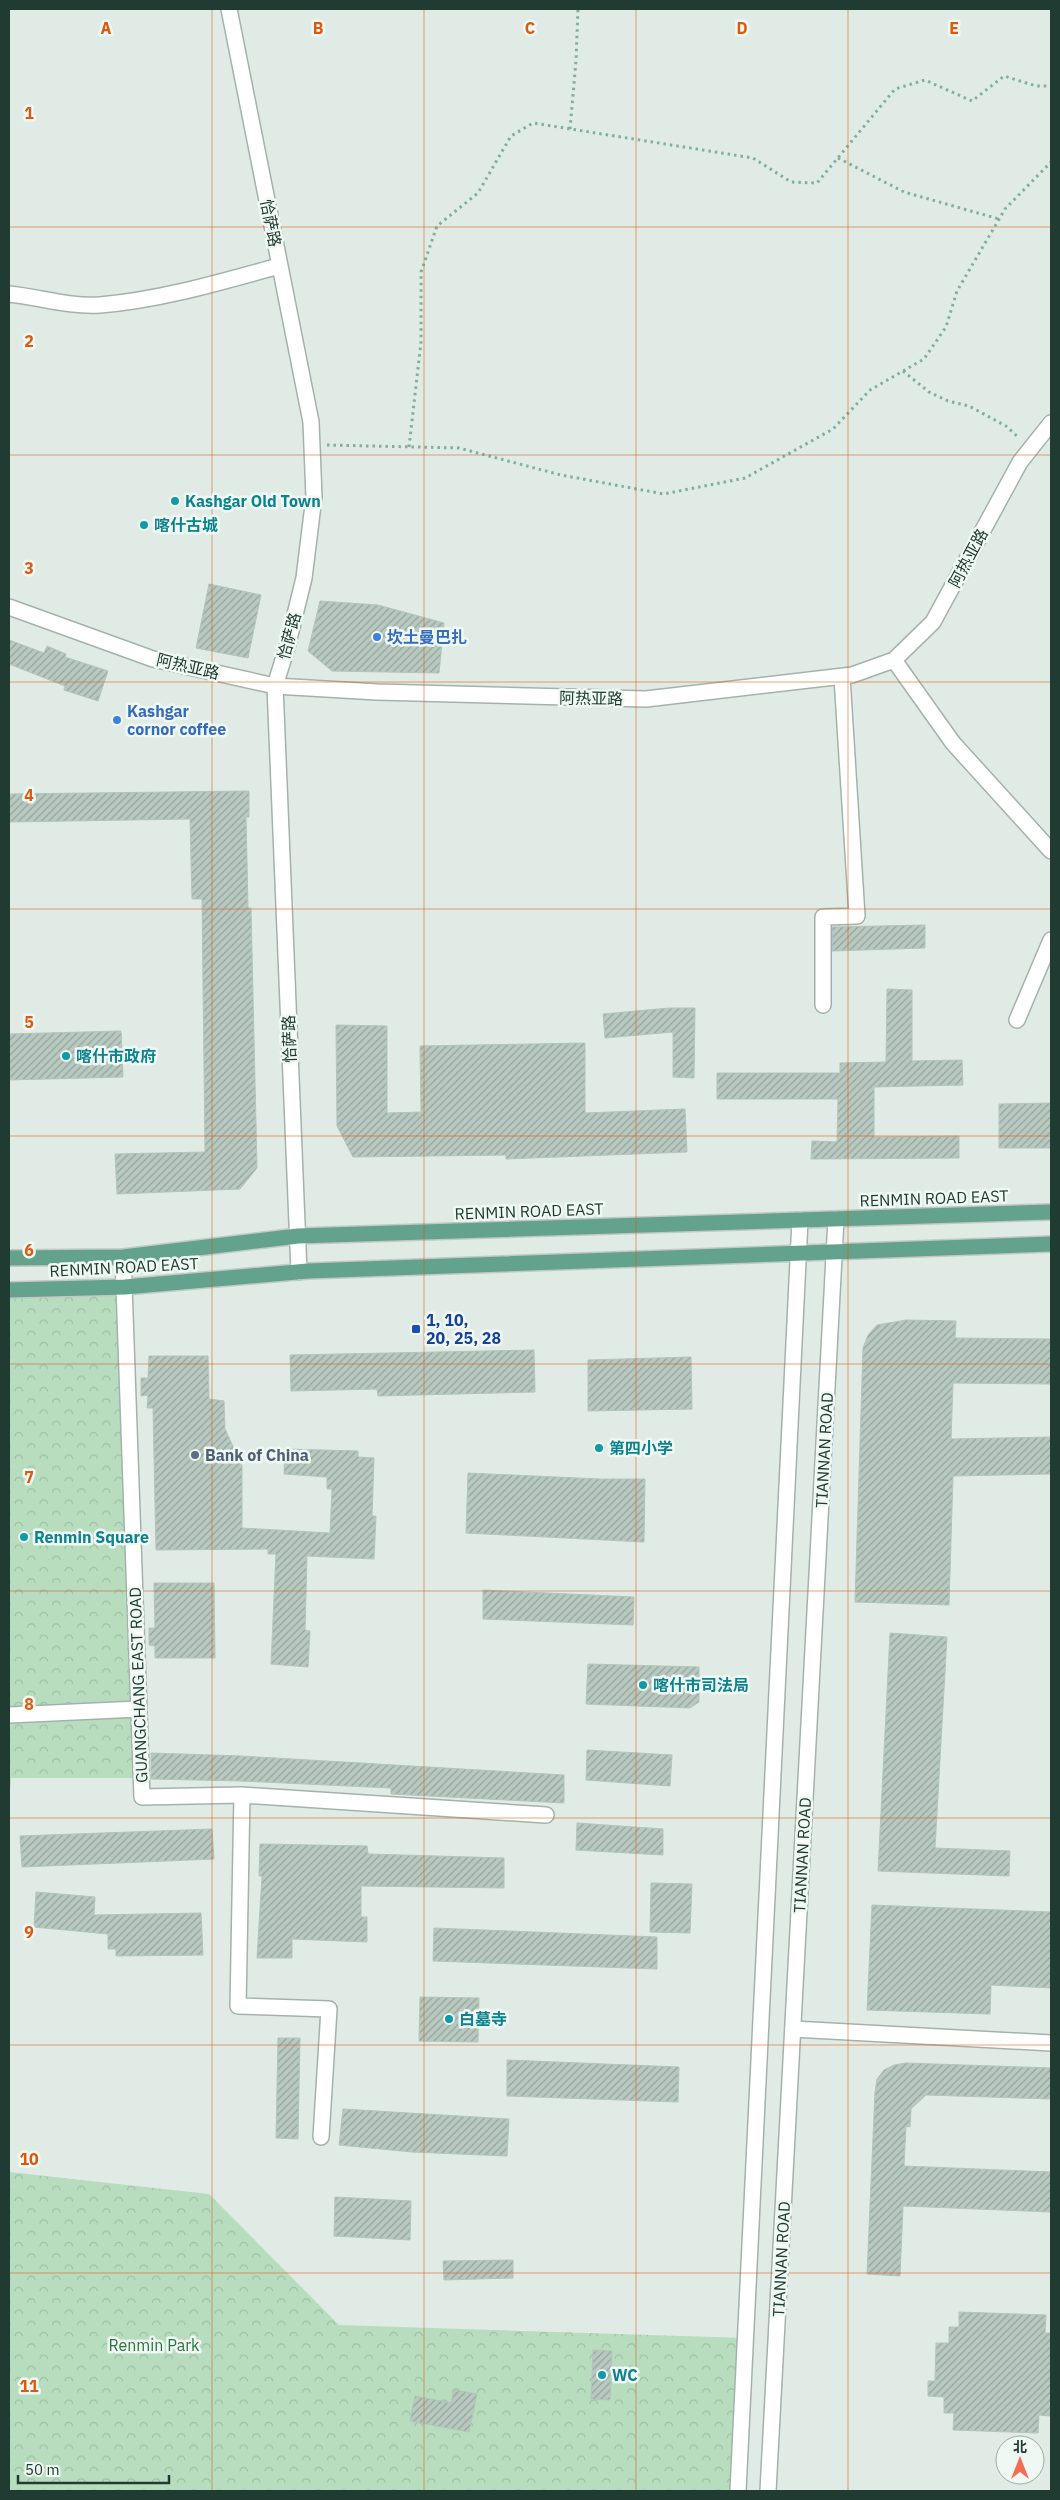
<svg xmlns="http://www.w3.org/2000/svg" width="1060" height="2500" font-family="'IBM Plex Sans','Noto Sans SC',sans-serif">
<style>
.forest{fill:url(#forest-crowns)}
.building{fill:url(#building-hatch);stroke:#b2c5bb}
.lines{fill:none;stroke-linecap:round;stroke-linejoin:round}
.pedestrian-casing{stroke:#a3b3ac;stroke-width:18}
.minor-casing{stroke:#a3b3ac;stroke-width:18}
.tertiary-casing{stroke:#a3b3ac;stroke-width:18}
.primary-casing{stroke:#c1c8c6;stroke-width:18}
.path{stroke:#7fb09c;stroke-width:3;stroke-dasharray:2.5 4;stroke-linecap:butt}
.pedestrian{stroke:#fff;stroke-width:15}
.minor{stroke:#fff;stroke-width:15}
.tertiary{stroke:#fff;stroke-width:15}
.primary{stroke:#63a28c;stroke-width:15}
.grid{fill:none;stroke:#de580e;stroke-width:1;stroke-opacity:0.55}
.culture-dot{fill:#0f9aa8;stroke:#f0f8f3;stroke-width:2}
.shop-dot{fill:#3f7fe0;stroke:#f0f8f3;stroke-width:2}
.transit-dot{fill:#1a4fb4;stroke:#f0f8f3;stroke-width:2}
.service-dot{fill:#5c6f8a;stroke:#f0f8f3;stroke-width:2}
.labels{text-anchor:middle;stroke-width:5;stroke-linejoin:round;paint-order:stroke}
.street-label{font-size:16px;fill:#203c32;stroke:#f0f8f3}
.culture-label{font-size:16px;font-weight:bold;fill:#0d838f;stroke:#f0f8f3;text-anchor:start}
.shop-label{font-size:16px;font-weight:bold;fill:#366cbe;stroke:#f0f8f3;text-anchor:start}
.transit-label{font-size:16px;font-weight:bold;fill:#164399;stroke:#f0f8f3;text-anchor:start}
.service-label{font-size:16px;font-weight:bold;fill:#4e5e75;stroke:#f0f8f3;text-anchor:start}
.park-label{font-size:16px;fill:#29743f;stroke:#f0f8f3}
.grid-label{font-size:16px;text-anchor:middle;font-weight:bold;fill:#de580e;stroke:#f0f8f3;stroke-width:5;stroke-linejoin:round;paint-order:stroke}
</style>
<defs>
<pattern id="forest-crowns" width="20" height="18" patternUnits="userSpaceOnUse" patternTransform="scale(1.25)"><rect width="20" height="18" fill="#b8ddbe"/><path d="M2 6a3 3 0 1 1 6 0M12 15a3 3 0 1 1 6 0" fill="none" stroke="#9ebfa4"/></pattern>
<pattern id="building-hatch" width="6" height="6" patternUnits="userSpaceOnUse" patternTransform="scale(1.25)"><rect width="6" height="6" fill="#b8c9c0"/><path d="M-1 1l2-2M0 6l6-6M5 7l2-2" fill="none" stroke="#95a49d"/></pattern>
</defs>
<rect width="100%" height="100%" fill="#e0ebe5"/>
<path class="forest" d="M125 1287 141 1778H11L9 1803V1290Z
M9 2172 209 2194 339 2325 745 2338 738 2491H9Z"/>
<path class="building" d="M209 584 261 595 248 658 196 648Z
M320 601 378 605 444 623 439 673 332 671 308 651Z
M9 640 44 653 47 646 66 654 65 657 108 671 98 701 64 690 65 686 9 664Z
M249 791V817H246L248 908H251L257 1168 240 1189 117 1194 115 1154 205 1152 202 899H192L190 819 9 822V794Z
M925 925V948L832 951V927Z
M887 989 912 990V1061L962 1060 963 1085 874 1087V1137L959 1136V1158L811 1159 812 1141 837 1142 838 1099H717V1073H840V1063L886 1062Z
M669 1008H695L694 1078 673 1077V1032L605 1038 603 1014Z
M336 1025 387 1026V1113L421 1112 420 1046 585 1043V1113L685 1109 687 1152 506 1159V1155L353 1157 337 1126Z
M121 1031 123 1077 9 1080V1034Z
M1051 1103V1148H999V1104Z
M906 1320 956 1321 955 1338 1051 1339V1384L953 1383 951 1439 1051 1437V1474L953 1476 949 1605 855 1602 863 1348 868 1335 877 1325Z
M534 1350 535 1392 378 1396 377 1389 291 1391 290 1355Z
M149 1356H208L209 1399 224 1401 225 1429 242 1466V1528L330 1533 332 1489H327V1477L284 1474 285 1449 358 1451V1457L374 1458 372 1516H376L374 1559 307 1556 305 1630 310 1631 308 1667 271 1664 276 1554H268V1549L156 1550 153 1408H147L148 1395 141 1396V1378H148Z
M691 1357 692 1409 588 1411V1360Z
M468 1473 600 1479H645L644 1542 466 1533Z
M154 1583H214L215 1658H155V1646L149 1645V1628H155Z
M483 1590 634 1597 633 1625 483 1619Z
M890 1633 947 1637 935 1848 1010 1851 1009 1876 878 1871Z
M588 1664 699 1667V1702L690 1708 586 1704Z
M587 1750 672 1755 670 1786 586 1780Z
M151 1753 241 1756 564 1775V1803L391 1794V1788L241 1781 151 1779Z
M577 1823 663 1829V1855L576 1850Z
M212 1829 214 1859 22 1867 20 1836Z
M260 1844 367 1846 368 1854 504 1858V1888L361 1886V1917H367V1942L292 1939V1958H257L262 1876H259Z
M651 1883 692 1884 690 1933 650 1932Z
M36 1892 95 1897 94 1915 201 1913 203 1955 116 1956V1949H108V1934L34 1927Z
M872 1905 1051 1912V1988L991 1985 990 2014 867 2010Z
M434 1928 657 1937V1969L433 1961Z
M420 1997 479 1998 478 2042 419 2041Z
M278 2038H300L298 2139 276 2138Z
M507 2060 679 2067 678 2102 507 2096Z
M906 2063 1051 2068V2099L926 2095 911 2109 910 2127 906 2126 904 2166 1051 2172V2212L903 2206 900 2276 867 2274 875 2092 877 2079 884 2070 894 2065Z
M343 2109 509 2119 507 2156 412 2152 339 2145Z
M335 2197 411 2201 410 2240 334 2236Z
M513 2260V2278L444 2280 443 2261Z
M959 2312 1046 2315 1045 2333H1051V2403L1050 2416 1039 2415 1038 2433 953 2430 954 2413H944V2397L928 2396V2381H935L936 2343H949V2327H959Z
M593 2350 612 2351 610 2400 591 2399Z
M454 2390 477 2394 469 2432 410 2421 415 2396 451 2403Z"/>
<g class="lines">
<g class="pedestrian-casing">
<path id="pedestrian" d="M9 1715 139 1709"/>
</g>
<g class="minor-casing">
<path id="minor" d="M229 9 311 422 314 497 304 578 287 647 275 686 299 1272
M9 294C39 297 69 307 100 305 160 300 221 282 279 266
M9 607 153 659 275 686 377 692 646 699 852 675 894 660 933 622 1020 462 1051 423
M894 660 953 743 1051 851
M823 1005V917L857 916 842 677
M1017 1020 1051 940
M123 1257 142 1797 242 1795 546 1815
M242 1795 238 2006 329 2009 321 2137
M793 2029 1051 2043"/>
</g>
<g class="tertiary-casing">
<path id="tertiary" d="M738 2491 800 1220
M768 2491 836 1219"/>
</g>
<g class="primary-casing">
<path id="primary" d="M9 1258 123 1257 298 1236 1051 1212
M9 1290 125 1287 308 1271 1051 1244"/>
</g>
<path class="path" d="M570 129 576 61 578 9
M838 158 904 192 999 219
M903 371 929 392 948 401 969 406 1006 426 1019 438
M327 445 459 448 561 475 664 494 745 478 833 429 870 390 924 359 946 327 957 291 1005 209 1051 162
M409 447 421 342V272L437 226 478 193 511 136 533 123 753 158 791 182 817 183 895 89 925 80 972 101 1004 76 1036 86H1051"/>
<use href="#pedestrian" class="pedestrian"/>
<use href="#minor" class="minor"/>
<use href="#tertiary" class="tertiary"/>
<use href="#primary" class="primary"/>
</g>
<path class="grid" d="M212 9V2491M424 9V2491M636 9V2491M848 9V2491M9 227H1051M9 455H1051M9 682H1051M9 909H1051M9 1136H1051M9 1364H1051M9 1591H1051M9 1818H1051M9 2045H1051M9 2273H1051"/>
<g class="culture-dot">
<circle cx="175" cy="501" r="5"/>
<circle cx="144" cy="525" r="5"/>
<circle cx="66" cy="1056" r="5"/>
<circle cx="599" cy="1448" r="5"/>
<circle cx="24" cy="1537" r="5"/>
<circle cx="643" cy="1685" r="5"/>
<circle cx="449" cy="2019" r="5"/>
<circle cx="602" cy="2375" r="5"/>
</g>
<g class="shop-dot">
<circle cx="377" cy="637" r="5"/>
<circle cx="117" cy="720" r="5"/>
</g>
<rect class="transit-dot" x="411" y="1324" width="10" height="10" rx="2.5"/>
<circle class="service-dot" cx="195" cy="1455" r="5"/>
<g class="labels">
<g class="street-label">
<text transform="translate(271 223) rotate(79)" y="6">恰萨路</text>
<text transform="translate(968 558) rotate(-62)" y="6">阿热亚路</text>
<text transform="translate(289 636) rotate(-75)" y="6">恰萨路</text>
<text transform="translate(188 666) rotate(13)" y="6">阿热亚路</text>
<text transform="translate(591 698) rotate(1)" y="6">阿热亚路</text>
<text transform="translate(289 1039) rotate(-92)" y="6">恰萨路</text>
<text transform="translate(934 1198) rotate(-2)" y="6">RENMIN ROAD EAST</text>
<text transform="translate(529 1211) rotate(-2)" y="6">RENMIN ROAD EAST</text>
<text transform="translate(124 1267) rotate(-3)" y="6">RENMIN ROAD EAST</text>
<text transform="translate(824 1450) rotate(-87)" y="6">TIANNAN ROAD</text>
<text transform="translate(138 1685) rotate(-92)" y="6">GUANGCHANG EAST ROAD</text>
<text transform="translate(802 1855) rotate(-87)" y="6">TIANNAN ROAD</text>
<text transform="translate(781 2259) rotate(-87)" y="6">TIANNAN ROAD</text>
</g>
<g class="culture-label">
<text x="185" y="507">Kashgar Old Town</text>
<text x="154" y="531">喀什古城</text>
<text x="76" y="1062">喀什市政府</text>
<text x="609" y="1454">第四小学</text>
<text x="34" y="1543">Renmin Square</text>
<text x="653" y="1691">喀什市司法局</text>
<text x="459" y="2025">白墓寺</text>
<text x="612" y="2381">WC</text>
</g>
<g class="shop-label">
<text x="387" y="643">坎土曼巴扎</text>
<text x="127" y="717">Kashgar<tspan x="127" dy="18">cornor coffee</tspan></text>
</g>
<g class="transit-label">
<text x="426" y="1326">1, 10,<tspan x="426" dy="18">20, 25, 28</tspan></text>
</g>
<g class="service-label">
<text x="205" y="1461">Bank of China</text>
</g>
<g class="park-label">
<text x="154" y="2351">Renmin Park</text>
</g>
</g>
<g class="grid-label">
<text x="106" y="34">A</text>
<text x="318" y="34">B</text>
<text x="530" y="34">C</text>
<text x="742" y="34">D</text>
<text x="954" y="34">E</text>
<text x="29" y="119">1</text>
<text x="29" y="347">2</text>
<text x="29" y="574">3</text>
<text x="29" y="801">4</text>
<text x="29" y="1028">5</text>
<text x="29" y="1256">6</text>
<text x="29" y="1483">7</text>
<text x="29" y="1710">8</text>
<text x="29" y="1938">9</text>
<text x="29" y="2165">10</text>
<text x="29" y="2392">11</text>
</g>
<rect width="1060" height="2500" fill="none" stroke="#203c32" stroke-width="20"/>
<g transform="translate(1020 2460)"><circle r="24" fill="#f0f8f3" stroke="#9dada6"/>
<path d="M0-4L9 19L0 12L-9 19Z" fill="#f66c53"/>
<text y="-8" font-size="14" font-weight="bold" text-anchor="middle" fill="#203c32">北</text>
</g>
<path d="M18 2475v8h151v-8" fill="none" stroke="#203c32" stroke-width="2.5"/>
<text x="25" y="2475" font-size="15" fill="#203c32" stroke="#f0f8f3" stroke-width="4" paint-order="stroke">50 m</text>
</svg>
